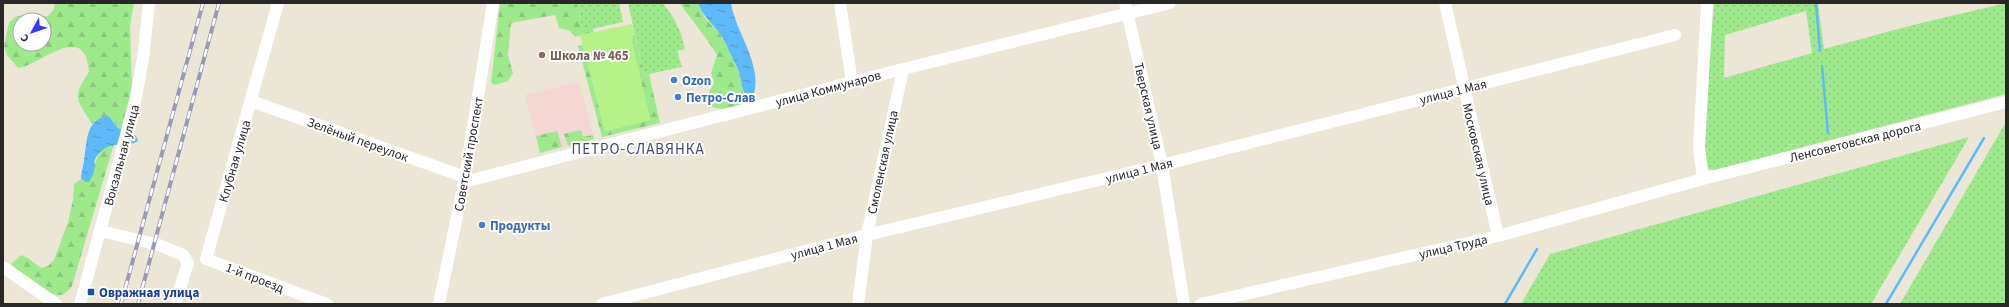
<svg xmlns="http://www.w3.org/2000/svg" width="2009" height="307" font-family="'Source Sans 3',sans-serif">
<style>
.medical{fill:#f4d6d3}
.grass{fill:url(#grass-dots);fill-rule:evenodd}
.forest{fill:url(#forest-firs);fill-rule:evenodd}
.pitch{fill:#b5f288}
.water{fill:url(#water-ripples)}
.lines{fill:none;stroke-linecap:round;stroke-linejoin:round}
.stream{stroke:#5eb9fa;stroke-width:2.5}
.minor{stroke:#fff;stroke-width:12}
.rail-casing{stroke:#9a9ab4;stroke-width:4}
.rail{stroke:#fff;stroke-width:2.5;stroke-dasharray:8;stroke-linecap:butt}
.education-dot{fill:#8d6e63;stroke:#fff;stroke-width:1.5}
.shop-dot{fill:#3f7fe0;stroke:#fff;stroke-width:1.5}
.transit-dot{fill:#1a4fb4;stroke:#fff;stroke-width:1.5}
.labels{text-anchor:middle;stroke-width:4;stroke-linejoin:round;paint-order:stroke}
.education-label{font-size:13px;font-weight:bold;fill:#785e54;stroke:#fff;text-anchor:start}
.shop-label{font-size:13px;font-weight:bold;fill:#366cbe;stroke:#fff;text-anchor:start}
.street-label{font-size:13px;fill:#282828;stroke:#fff}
.transit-label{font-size:13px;font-weight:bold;fill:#164399;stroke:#fff;text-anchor:start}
.quarter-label{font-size:15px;letter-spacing:1px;fill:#44467c;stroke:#fff}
</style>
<defs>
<pattern id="grass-dots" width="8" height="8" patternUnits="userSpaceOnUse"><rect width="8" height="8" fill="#9fe98d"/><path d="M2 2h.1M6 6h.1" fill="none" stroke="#89c87a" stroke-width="1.8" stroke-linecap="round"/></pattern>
<pattern id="forest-firs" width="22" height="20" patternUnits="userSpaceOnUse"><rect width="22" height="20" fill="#9fe98d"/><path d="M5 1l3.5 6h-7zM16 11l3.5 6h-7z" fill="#89c87a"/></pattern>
<pattern id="water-ripples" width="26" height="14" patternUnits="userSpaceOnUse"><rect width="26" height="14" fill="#5eb9fa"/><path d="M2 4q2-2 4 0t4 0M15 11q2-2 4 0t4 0" fill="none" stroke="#4e96ca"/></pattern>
</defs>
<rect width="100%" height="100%" fill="#ece6d7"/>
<path class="medical" d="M579 82 594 139 540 153 525 95Z"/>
<path class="grass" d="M577 3H619L623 22 583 31Z
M628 3H663C675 19 681 30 685 49L677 51 682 67 644 75Z
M1714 3H1818L1824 49 1913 25 2006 3V94L1716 170 1709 169 1705 164 1703 143ZM1806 11 1812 53 1724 78 1725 35Z
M2006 122V304H1900Z
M1969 137 1871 304H1521L1550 254Z"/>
<path class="forest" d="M55 3H134L130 26 132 88 121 130 111 119 96 120 92 124C77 99 71 98 89 72 85 19 41 65 18 68L7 55 4 47 9 22 15 17 23 15 39 17 48 16 54 9ZM20 20H44V44H20Z
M500 3H577L583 30 593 28 594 32 575 37 570 31 559 28 555 15 511 23 508 55 513 73 508 81 495 85 491 83Z
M680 3H698L705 18 720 34 726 43 740 75 744 94 748 98 745 105C736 107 705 116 708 96 708 91 713 87 714 82L711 73 717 55C706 37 692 21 680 3Z
M635 35 644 75 649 74 660 123 602 137 578 46 583 45 605 131 650 120 631 39Z
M581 130 583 137 593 135 594 139 568 146 564 134Z
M557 131 562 147 540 153 536 136Z
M114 144 72 286C69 290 63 297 56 295 47 294 17 271 11 264L21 255 28 258 41 268 48 266 54 260 68 222 73 200 74 184 81 179 83 181C86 177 92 171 94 166 99 153 100 149 114 144Z"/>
<path class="pitch" d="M632 24 635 35 631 39 650 120 605 131 580 35Z"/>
<path class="water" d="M698 3H731C736 34 764 65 753 97L748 98C741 91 742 81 739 72 735 63 730 53 726 44 719 28 704 20 698 3Z
M108 116C113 120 115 126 120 129 127 133 136 131 138 141 122 150 112 137 97 156 93 160 95 166 94 171 93 175 91 178 89 182H86L81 179C81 173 83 167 84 161 87 143 85 119 108 116Z"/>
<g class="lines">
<path class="stream" d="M1816 3 1820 51
M1822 66 1828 133
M1505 304 1537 249
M1886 304 1984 138"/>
<path class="minor" d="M840 3 852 82
M1125 3 1162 165 1184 304
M1445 3 1498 236
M251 101 465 177
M1703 179 1699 147 1707 3
M464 182 903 69 1170 3
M101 231 159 245 183 255 188 263
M206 259 278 3
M206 259 327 304
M3 267 56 304
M80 304 135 102 143 59 149 3
M175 304 188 263
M439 304 465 177 493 3
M602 304 867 235 1162 165 1675 35
M858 304 867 235 903 69
M1201 304 1498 236 1703 179 2006 102"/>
<g class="rail-casing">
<path id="rail" d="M121 304 203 3
M138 304 219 3"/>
</g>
<use href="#rail" class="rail"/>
</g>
<circle class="education-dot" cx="542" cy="55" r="4"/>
<g class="shop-dot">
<circle cx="674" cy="80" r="4"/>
<circle cx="678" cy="97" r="4"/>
<circle cx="482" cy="225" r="4"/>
</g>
<rect class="transit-dot" x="87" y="288" width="8" height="8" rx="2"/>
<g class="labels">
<g class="education-label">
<text x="550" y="60">Школа № 465</text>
</g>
<g class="shop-label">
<text x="682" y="85">Ozon</text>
<text x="686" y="102">Петро-Слав</text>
<text x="490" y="230">Продукты</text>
</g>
<g class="street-label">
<text transform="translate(828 88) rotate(-15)" y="5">улица Коммунаров</text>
<text transform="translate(1453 91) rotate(-14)" y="5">улица 1 Мая</text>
<text transform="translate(1149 106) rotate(77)" y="5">Тверская улица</text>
<text transform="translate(358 139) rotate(20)" y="5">Зелёный переулок</text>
<text transform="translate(1855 141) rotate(-14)" y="5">Ленсоветовская дорога</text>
<text transform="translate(468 154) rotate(-80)" y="5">Советский проспект</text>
<text transform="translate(1479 154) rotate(77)" y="5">Московская улица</text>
<text transform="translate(121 155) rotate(-75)" y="5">Вокзальная улица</text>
<text transform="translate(234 161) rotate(-74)" y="5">Клубная улица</text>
<text transform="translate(882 162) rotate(-78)" y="5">Смоленская улица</text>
<text transform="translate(1139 170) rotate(-14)" y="5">улица 1 Мая</text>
<text transform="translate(824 246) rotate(-15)" y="5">улица 1 Мая</text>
<text transform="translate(1453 246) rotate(-13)" y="5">улица Труда</text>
<text transform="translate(255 277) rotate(21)" y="5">1-й проезд</text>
</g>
<g class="transit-label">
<text x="99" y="297">Овражная улица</text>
</g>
<g class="quarter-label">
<text x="638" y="154">ПЕТРО-СЛАВЯНКА</text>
</g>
</g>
<rect width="2009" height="307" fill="none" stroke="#282828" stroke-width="8"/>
<g transform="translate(32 32) rotate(230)"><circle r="19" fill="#ffffff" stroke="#a9a9a9"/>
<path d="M0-3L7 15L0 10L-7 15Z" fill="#3139ff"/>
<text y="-6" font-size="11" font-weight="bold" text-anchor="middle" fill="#282828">С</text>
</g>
</svg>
